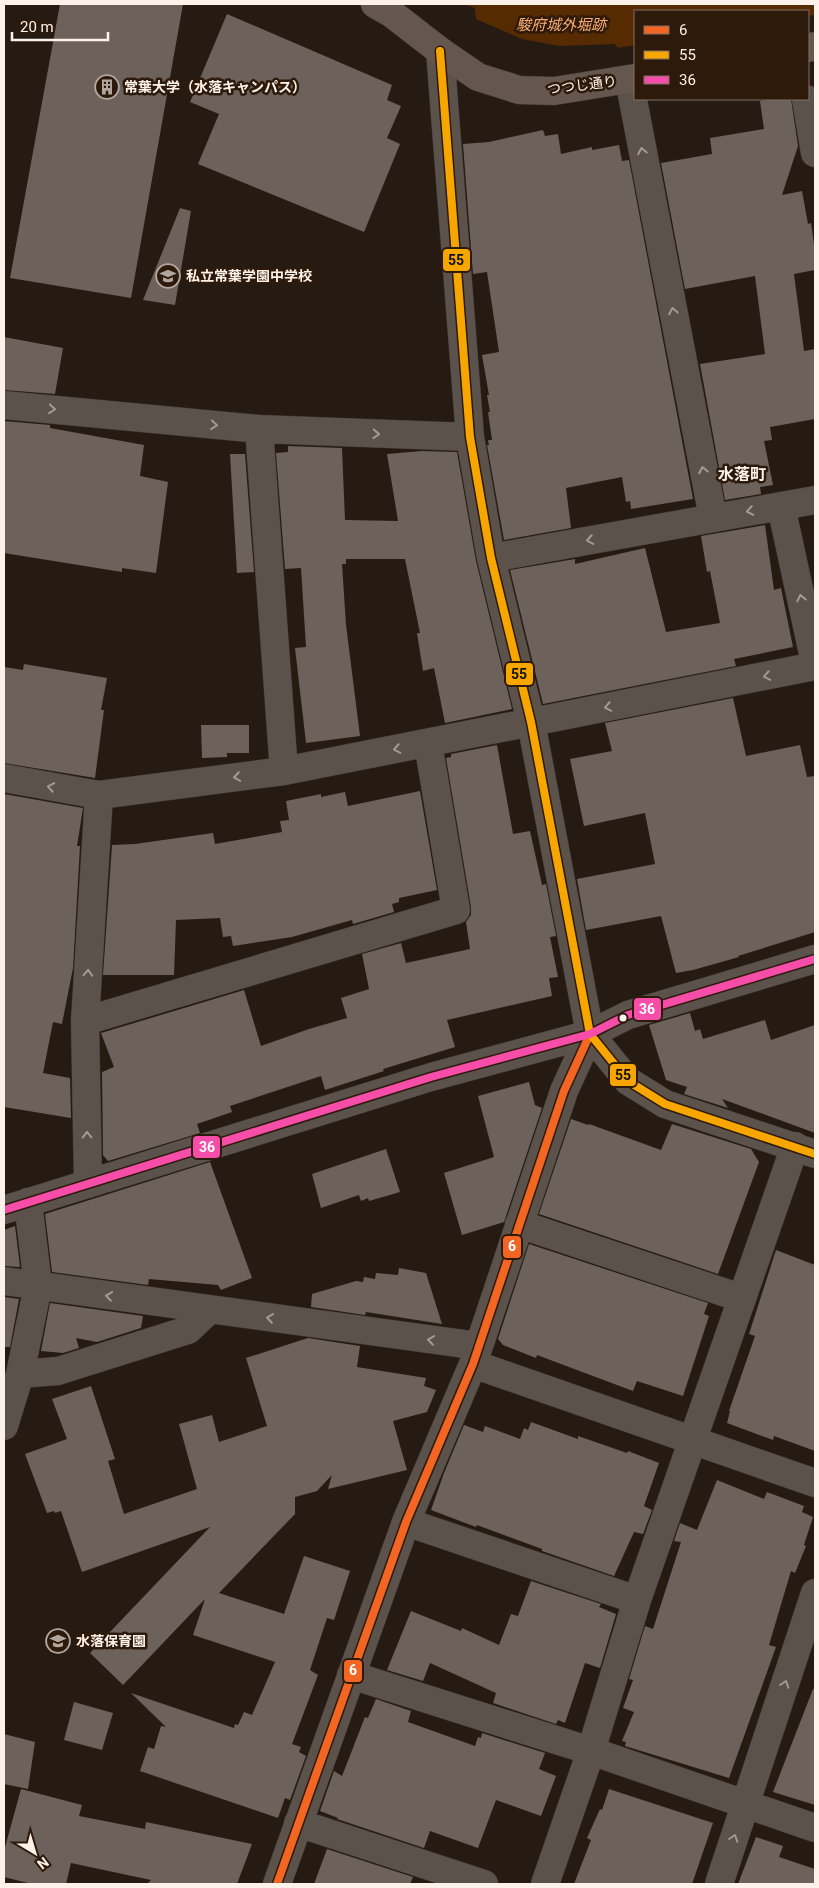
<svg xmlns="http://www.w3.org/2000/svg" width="819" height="1888" font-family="Roboto,'Noto Sans JP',sans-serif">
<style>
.water{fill:#562b02}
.building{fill:#6c625b}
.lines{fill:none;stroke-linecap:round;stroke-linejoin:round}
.minor-casing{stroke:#3d3530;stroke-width:29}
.major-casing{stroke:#3d3530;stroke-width:29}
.minor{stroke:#5b524c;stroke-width:28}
.major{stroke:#65574e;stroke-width:28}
.bus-1-casing{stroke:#2e1a0b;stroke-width:11}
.bus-2-casing{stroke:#2e1a0b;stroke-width:11}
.bus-3-casing{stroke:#2e1a0b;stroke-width:11}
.bus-1{stroke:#f26522;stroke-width:8}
.bus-2{stroke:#f7a600;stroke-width:8}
.bus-3{stroke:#f54da8;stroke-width:8}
.oneway{stroke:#a49a93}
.bus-dot{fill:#fdf2ea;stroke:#2e1a0b;stroke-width:2}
.labels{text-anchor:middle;stroke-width:5;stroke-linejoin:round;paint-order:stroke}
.street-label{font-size:14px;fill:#fdf2ea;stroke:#2e1a0b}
.poi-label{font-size:14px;font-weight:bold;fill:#fdf2ea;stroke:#2e1a0b;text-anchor:start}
.water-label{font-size:15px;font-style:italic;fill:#f9ad74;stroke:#2e1a0b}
.quarter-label{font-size:16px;font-weight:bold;fill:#fdf2ea;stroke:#2e1a0b}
.line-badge{stroke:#2e1a0b;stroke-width:2}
.badge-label{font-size:14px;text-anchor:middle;font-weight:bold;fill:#fff}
.pale-badge-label{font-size:14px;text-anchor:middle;font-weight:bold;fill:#111}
</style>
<rect width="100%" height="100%" fill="#261b13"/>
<path class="water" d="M464 4H815V15L808 16V11H635V45L618 48 615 44 559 46 522 39 476 19 475 8Z"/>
<path class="building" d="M60 4H183L131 298 10 278Z
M227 14 392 85 387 100 401 106 387 138 400 144 364 232 198 164 219 114 190 102Z
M775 99H791L798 146 782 195 802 191 808 224 811 223 815 252V270L794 274 804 351 815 349V419L770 427 772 440 764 441 773 485 760 487 761 494 725 500 700 364 765 354 755 276 685 289 661 163 712 154 710 138 764 129 760 101Z
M543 130 545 136 558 134 561 154 592 147V150L619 145 622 161 629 160 693 499 631 509 630 501 626 502 622 477 566 488 571 528 504 540 487 445H489L488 440H492L488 412H490L487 395H489L482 355 499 352 487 272 473 274 463 144 489 142Z
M180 208 191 211 175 305 143 300Z
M4 337 63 348 55 394 4 390Z
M4 421 50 425V428L144 445 140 476 168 482 156 573 122 568V572L4 553Z
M288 446 342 448 345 520 398 521 387 454 422 451 457 452 476 561 512 709 445 723 434 668 423 671 417 633H420L405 559H346V564H342L346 625 360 736 306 743 295 648 306 647 301 568 285 569 276 453 288 452Z
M230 454H245L254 572 237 573Z
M765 525 774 590 781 588 793 647 734 659 736 666 543 704 510 570 575 559V564L645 548 666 632 720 623 710 571 707 572 701 536Z
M24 664 107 678 101 710H104L95 778 4 763V667L23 670Z
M733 698 746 756 800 745 807 777 815 776V932L738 956 739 957 693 970 676 973 661 916 586 930 577 879 655 864 645 813 584 826 570 759 612 751 605 723Z
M201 725H249V753H227V757L202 758Z
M497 745 513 834 530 831 542 885 546 884 556 936 550 937 558 977 549 978 552 996 447 1020 455 1047 383 1069 384 1071 325 1090 321 1076 230 1106 232 1112 197 1124 200 1133 108 1161 103 1155 102 1072 114 1067 101 1033 244 990 261 1046 309 1029 347 1018 341 998 369 989 362 954 401 943 406 963 470 949 466 922 471 915V907L446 758 451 757V754Z
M420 791 437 890 399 898V902L392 904 394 912 353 924 352 920 292 937 233 946 231 936 223 937 220 918 176 920 174 975H103L112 845 135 844 213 833 215 844 282 832 280 821 289 820 286 801 321 794V797L345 792 348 806Z
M4 794 83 808 77 846H80L73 968 62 1024 53 1022 43 1073 70 1078 71 1118 4 1107Z
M690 1013 695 1031 700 1029 703 1039 765 1020 771 1040 815 1025V1133L722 1099 728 1108 684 1094 687 1087 666 1080 649 1025Z
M529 1082 535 1105 542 1108 504 1222 462 1235 444 1173 494 1157 478 1096Z
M571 1119 588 1125 589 1124 661 1150 672 1124 751 1149 759 1162 718 1274 539 1214Z
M386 1149 400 1192 369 1201 368 1198 361 1201 359 1195 321 1208 312 1174Z
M210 1162 252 1278 221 1290 218 1285 149 1279 148 1285 52 1272 45 1214Z
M15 1226 20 1267 4 1266V1230Z
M529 1244 708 1303 704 1314 709 1316 683 1396 637 1381 633 1391 537 1355 536 1358 503 1345 498 1339Z
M776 1250 815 1265V1451L774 1436 773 1440 727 1423 730 1411H729L755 1336 749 1334Z
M399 1268 426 1273 442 1324 366 1312 365 1315 311 1307 312 1294 356 1281 363 1282 364 1277 375 1279 376 1273 398 1275Z
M4 1297 19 1299 10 1347H4Z
M50 1303 143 1316 141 1328 97 1342 76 1338 79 1348 63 1353 41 1351Z
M308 1338 360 1346 357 1367 426 1378 424 1386 436 1390 427 1412 393 1421 407 1470 328 1489 332 1475 317 1491 295 1497V1514L219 1593 284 1614 304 1556 350 1571 334 1620 327 1618 310 1670 318 1675 292 1744 301 1747 299 1752 306 1756 290 1800 285 1798 278 1818 140 1771 148 1747 154 1749 161 1726 166 1727 131 1693 234 1728 235 1724 238 1725 244 1712 252 1715 275 1662 193 1635 205 1599 123 1685 90 1653 210 1527 82 1572 61 1511 55 1513 54 1511 47 1513 25 1454 67 1439 52 1399 91 1386 115 1459 108 1461 124 1514 197 1489 179 1424 212 1415 219 1442 267 1426 246 1358Z
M531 1422 578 1439V1436L627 1453 628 1451 659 1463 644 1506 652 1510 643 1534 634 1532 614 1576 542 1551V1549L477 1525 476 1527 431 1510 444 1473 464 1425 483 1432 485 1426 520 1439 524 1428 528 1430Z
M717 1480 764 1499 767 1492 804 1506 802 1512 813 1517 804 1545 806 1546 795 1573 791 1571 769 1645 776 1647 729 1778 625 1746 626 1742 622 1741 634 1712 623 1708 633 1680 629 1679 645 1626 653 1629 681 1542 674 1541 680 1523 697 1530Z
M531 1581 601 1604 599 1607 616 1614 600 1668 585 1663 565 1723 558 1720 556 1724 493 1703 496 1693 430 1663 423 1681 387 1670 411 1611 461 1631 462 1628 499 1645 511 1614 518 1616Z
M813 1689H815V1805L773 1792Z
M376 1699 411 1711 408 1722 475 1746 478 1737 481 1738 482 1733 545 1753 539 1769 556 1776 541 1816 496 1800 478 1848 430 1831 424 1848 337 1819 338 1818 320 1811 334 1771 342 1776 365 1717 368 1718Z
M74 1702 113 1713 102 1750 64 1740Z
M4 1734 35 1742 28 1789 4 1784Z
M21 1789 82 1805 79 1816 145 1829 146 1822 252 1844 237 1884H147L151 1880 71 1863 66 1884H32L4 1877V1851Z
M609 1789 713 1823 692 1884H574L591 1840 587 1838 600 1809 602 1810Z
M756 1837 783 1846 779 1857 815 1869V1884H738Z
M327 1849 413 1877 410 1884H314Z"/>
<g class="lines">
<g class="minor-casing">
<path id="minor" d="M440 51 470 437 491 558 531 722 590 1034 628 1081 665 1104 815 1154
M629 79 713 518
M806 99 815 153
M4 405 259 429 470 437
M259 429 284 771
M781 506 815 663
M491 558 815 500
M4 778 99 795 284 771 815 666
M85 1021 456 910 428 743
M88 1184 85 1021 99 795
M4 1210 431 1077 590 1034 628 1015 815 959
M519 1224 741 1298
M4 1281 479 1346
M473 1364 815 1483
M20 1374 58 1371 188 1330 209 1310
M4 1426 20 1374 38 1286 28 1202
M406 1522 637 1600
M351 1675 591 1751 815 1828
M298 1823 484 1884
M277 1884 406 1522 473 1364 564 1091 590 1034
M545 1884 591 1751 637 1600 795 1146
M719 1884 815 1593"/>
</g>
<g class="major-casing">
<path id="major" d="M375 4 391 13 440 51 478 77 519 90 554 91 635 78
M808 48 815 46"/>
</g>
<use href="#minor" class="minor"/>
<use href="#major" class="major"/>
<g class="bus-1-casing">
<path id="bus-1" d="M277 1884 406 1522 473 1364 564 1091 590 1034"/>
</g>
<g class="bus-2-casing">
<path id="bus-2" d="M440 51 470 437 491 558 531 722 590 1034 628 1081 665 1104 815 1154"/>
</g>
<g class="bus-3-casing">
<path id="bus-3" d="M4 1210 431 1077 590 1034 628 1015 815 959"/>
</g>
<use href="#bus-1" class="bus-1"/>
<use href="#bus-2" class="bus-2"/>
<use href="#bus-3" class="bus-3"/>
</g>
<defs><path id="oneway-chevron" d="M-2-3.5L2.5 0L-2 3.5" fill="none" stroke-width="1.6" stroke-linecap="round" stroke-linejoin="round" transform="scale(1.25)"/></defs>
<g class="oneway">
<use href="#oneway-chevron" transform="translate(642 151) rotate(-101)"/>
<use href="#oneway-chevron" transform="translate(673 311) rotate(-101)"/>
<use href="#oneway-chevron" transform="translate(52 409) rotate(5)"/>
<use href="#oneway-chevron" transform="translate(214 425) rotate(5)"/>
<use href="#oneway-chevron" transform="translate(376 434) rotate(2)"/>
<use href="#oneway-chevron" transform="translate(703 470) rotate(-101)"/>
<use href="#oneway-chevron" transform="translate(750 511) rotate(170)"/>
<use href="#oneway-chevron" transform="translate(590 540) rotate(170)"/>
<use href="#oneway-chevron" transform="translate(801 598) rotate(-102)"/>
<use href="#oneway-chevron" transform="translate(767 676) rotate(169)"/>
<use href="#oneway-chevron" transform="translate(608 707) rotate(169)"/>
<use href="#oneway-chevron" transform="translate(397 749) rotate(169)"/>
<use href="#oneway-chevron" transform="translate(237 777) rotate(172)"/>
<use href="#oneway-chevron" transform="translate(51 787) rotate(-170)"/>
<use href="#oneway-chevron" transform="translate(88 973) rotate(-86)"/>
<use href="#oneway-chevron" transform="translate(87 1135) rotate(-91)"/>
<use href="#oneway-chevron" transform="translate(109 1296) rotate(-172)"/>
<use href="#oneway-chevron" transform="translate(270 1318) rotate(-172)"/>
<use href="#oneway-chevron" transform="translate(431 1340) rotate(-172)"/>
<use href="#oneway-chevron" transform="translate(785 1684) rotate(-72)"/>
<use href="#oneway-chevron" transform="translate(734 1838) rotate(-72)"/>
</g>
<defs>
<g id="building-ring" transform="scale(1.25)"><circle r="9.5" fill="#2e1a0b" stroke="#b2a79f" stroke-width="1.5"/><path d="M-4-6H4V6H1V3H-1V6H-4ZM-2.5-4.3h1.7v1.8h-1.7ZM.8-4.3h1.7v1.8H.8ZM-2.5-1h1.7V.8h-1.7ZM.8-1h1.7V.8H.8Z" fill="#b2a79f"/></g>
<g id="school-ring" transform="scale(1.25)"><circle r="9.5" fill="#2e1a0b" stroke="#b2a79f" stroke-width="1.5"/><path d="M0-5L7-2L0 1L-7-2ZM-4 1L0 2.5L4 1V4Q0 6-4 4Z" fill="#b2a79f"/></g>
</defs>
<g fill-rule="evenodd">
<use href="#building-ring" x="107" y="87"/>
<use href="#school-ring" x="168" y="276"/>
<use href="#school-ring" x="58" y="1641"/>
</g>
<circle class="bus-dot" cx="623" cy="1018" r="4.5"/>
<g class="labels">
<g class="street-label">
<text transform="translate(582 85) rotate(-7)" y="5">つつじ通り</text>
</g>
<g class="poi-label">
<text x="124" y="92">常葉大学（水落キャンパス）</text>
<text x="186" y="281">私立常葉学園中学校</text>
<text x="76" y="1646">水落保育園</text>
</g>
<g class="water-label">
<text x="561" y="30">駿府城外堀跡</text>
</g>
<g class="quarter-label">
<text x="742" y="480">水落町</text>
</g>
</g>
<g class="line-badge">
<rect x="442" y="248" width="29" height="24" rx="5" fill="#f7a600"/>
<rect x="505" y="662" width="29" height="24" rx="5" fill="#f7a600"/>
<rect x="633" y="997" width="29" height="24" rx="5" fill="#f54da8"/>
<rect x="609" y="1063" width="28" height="24" rx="5" fill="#f7a600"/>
<rect x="192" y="1135" width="29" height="24" rx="5" fill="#f54da8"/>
<rect x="502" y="1235" width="20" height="24" rx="5" fill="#f26522"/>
<rect x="343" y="1659" width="20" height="24" rx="5" fill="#f26522"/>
</g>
<g class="badge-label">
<text x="647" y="1014">36</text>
<text x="207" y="1152">36</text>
<text x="512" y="1251">6</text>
<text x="353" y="1675">6</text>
</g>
<g class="pale-badge-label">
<text x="456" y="265">55</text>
<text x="519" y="679">55</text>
<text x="623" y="1080">55</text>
</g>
<rect width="819" height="1888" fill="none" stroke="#fdf2ea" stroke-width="10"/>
<rect x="634" y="10" width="175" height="90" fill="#2e1a0b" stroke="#817064"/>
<rect x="644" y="26" width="25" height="8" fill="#f26522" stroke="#817064"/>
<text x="679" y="35" font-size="15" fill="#fdf2ea">6</text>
<rect x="644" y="51" width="25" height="8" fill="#f7a600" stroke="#817064"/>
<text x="679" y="60" font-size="15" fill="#fdf2ea">55</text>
<rect x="644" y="76" width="25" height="8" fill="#f54da8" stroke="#817064"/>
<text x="679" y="85" font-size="15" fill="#fdf2ea">36</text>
<g transform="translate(35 1853) rotate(142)" stroke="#2e1a0b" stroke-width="4" paint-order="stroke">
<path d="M0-4L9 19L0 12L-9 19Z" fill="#fdf2ea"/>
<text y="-8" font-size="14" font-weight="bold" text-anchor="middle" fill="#fdf2ea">N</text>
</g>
<path d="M12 32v8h96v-8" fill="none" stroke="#fdf2ea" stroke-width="2.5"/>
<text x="20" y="32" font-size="15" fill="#fdf2ea" stroke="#2e1a0b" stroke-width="4" paint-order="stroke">20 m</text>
</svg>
